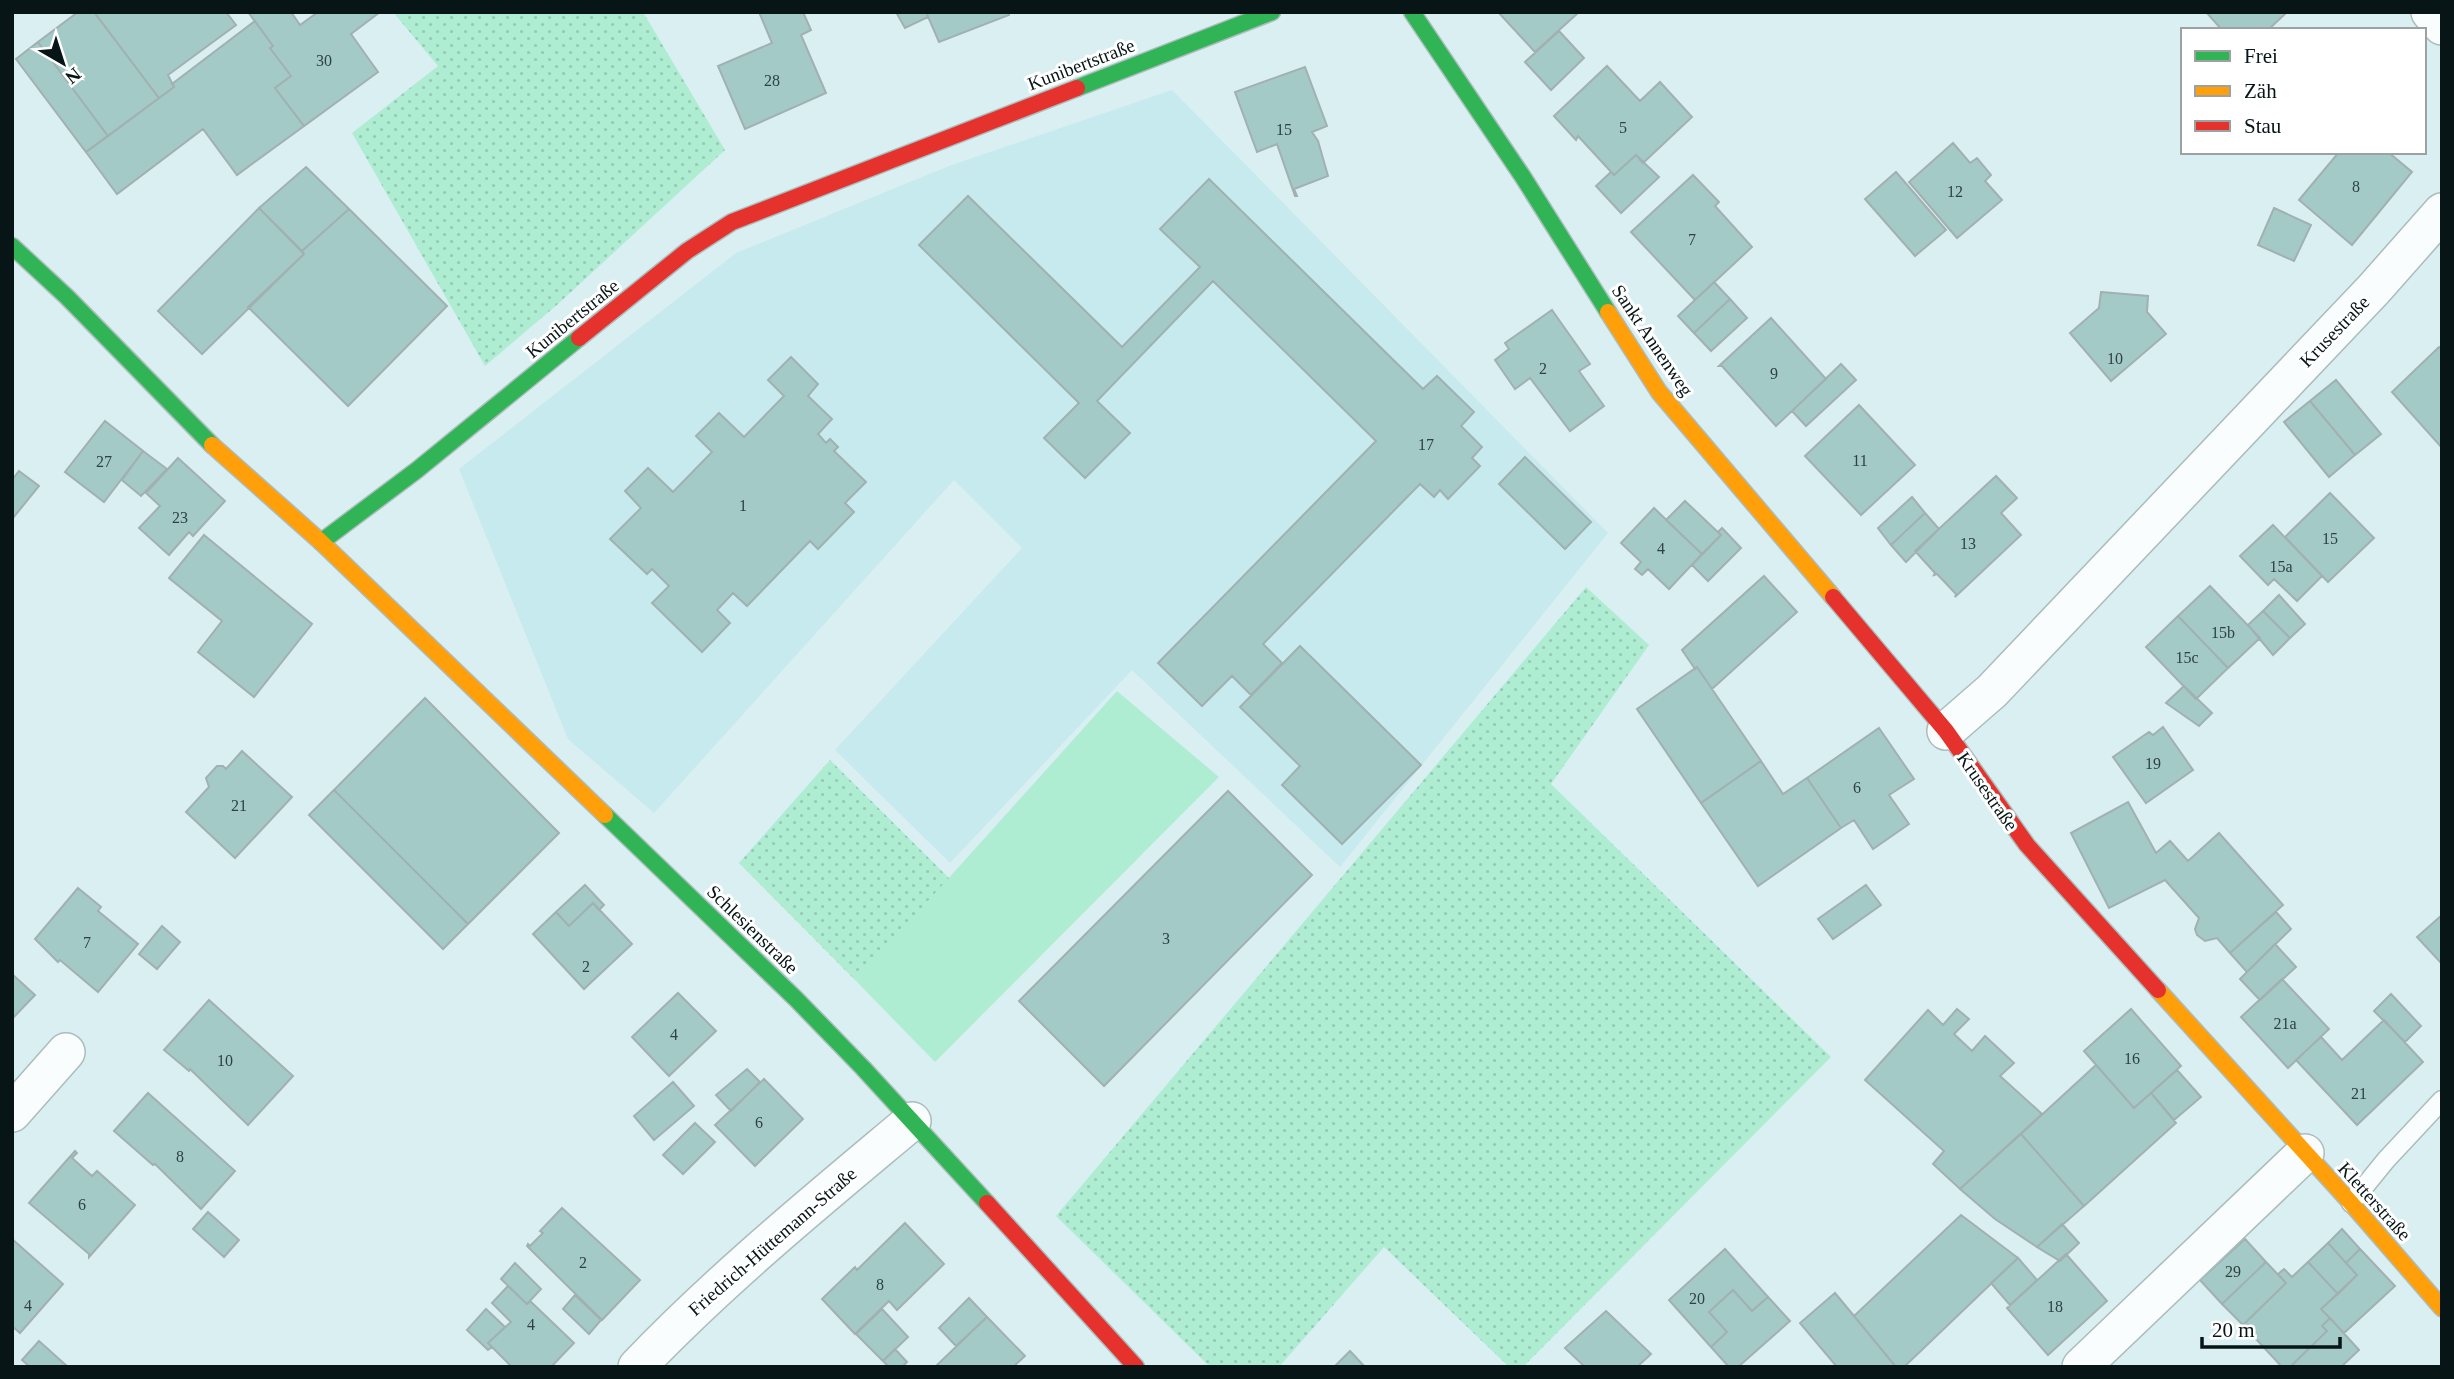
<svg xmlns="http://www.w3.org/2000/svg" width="2454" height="1379" font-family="'Times New Roman',serif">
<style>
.built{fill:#c7eaee}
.grass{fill:url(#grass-dots)}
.garden{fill:#afedd3}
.building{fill:#a4cac7;stroke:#a1b0b0;stroke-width:2}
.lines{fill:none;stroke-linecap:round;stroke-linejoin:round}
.lane-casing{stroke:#abbcbd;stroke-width:21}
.street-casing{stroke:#abbcbd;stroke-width:40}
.fast-casing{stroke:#abbcbd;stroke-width:19}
.slow-casing{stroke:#abbcbd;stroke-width:19}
.jam-casing{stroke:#abbcbd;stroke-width:19}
.lane{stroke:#f9fdfd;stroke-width:18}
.street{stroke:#f9fdfd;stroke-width:37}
.fast{stroke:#30b455;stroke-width:16}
.slow{stroke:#ff9f0a;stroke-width:16}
.jam{stroke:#e5322d;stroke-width:16}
.labels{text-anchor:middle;stroke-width:6;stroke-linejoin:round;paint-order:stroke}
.number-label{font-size:16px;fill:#2e4242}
.street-label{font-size:19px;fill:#071516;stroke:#fff}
</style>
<defs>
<pattern id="grass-dots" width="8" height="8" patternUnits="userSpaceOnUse" patternTransform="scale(1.75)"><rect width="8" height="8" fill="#afedd3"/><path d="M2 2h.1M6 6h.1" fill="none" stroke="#95cab4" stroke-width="1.8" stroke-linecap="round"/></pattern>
</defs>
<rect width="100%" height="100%" fill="#daeff1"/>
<path class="built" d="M1172 90 1608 533 1340 867 1132 670 950 863 835 750 1022 548 954 480 654 813 568 739 459 469 736 253 949 166Z"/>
<path class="grass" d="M393 12H643L725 150 558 304 485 366 352 133 438 66Z
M1586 587 1649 645 1551 784 1831 1057 1523 1367H1509L1384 1247 1279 1367H1210L1056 1216Z
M830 760 950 879 856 981 739 863Z"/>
<path class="garden" d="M1117 691 1219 777 935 1062 856 981Z"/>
<path class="building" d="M78 12H94L159 98 108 136 38 42Z
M94 12H226L236 25 168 75 174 87 159 98Z
M248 12H291L300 25 318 12H380L351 34 378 72 304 126 275 88 291 76 270 48 273 46Z
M759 12H803L811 30 801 35 826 93 745 129 718 66 772 43Z
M896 12H926L928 17 905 28Z
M926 12H1008L1009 15 939 42Z
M1498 12H1579L1535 52Z
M2206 12H2287L2268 30H2222Z
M255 21 273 46 270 48 291 76 275 88 304 126 237 175 203 129 117 194 86 152 174 87 172 84Z
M1559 31 1584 58 1551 90 1525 62Z
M38 42 108 136 86 152 16 59Z
M1607 66 1640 101 1660 82 1692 117 1643 163 1636 155 1614 175 1578 136 1576 140 1554 116Z
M1305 67 1327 126 1312 132 1318 141 1328 176 1294 189 1297 196H1295L1277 144 1257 152 1235 92Z
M1953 143 1970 163 1977 158 1991 175 1985 181 2002 200 1957 238 1909 182Z
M2339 152H2388L2412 172 2352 245 2299 200Z
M1636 155 1659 177 1621 213 1596 186 1611 172 1614 175Z
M306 167 349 209 302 251 259 208Z
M1896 172 1946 230 1915 256 1865 199Z
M1693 175 1719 202 1715 206 1752 247 1695 300 1631 232Z
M1209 179 1423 389 1437 376 1474 412 1461 426 1482 447 1472 458 1480 466 1448 499 1440 490 1434 497 1420 484 1263 644 1282 663 1251 695 1232 676 1202 706 1158 663 1376 441 1213 281 1097 401 1130 433 1085 478 1044 438 1079 403 919 245 968 196 1122 347 1200 267 1160 229Z
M259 208 304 254 202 354 158 311Z
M2274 208 2311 225 2294 261 2258 245Z
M349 209 447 306 348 406 248 307 304 254 302 251Z
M1714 282 1730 299 1694 333 1678 316Z
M2101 292 2148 296 2147 312 2166 334 2111 381 2070 333 2099 308Z
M1730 299 1747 318 1711 351 1694 333Z
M1552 310 1590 364 1579 371 1604 406 1570 431 1530 378 1515 389 1495 360 1509 349 1505 343Z
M1771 318 1826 379 1776 426 1722 366H1719Z
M2439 347 2442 349V448L2392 392Z
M791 357 818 384 808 396 832 419 818 434 826 443 830 439 838 447 834 451 866 482 845 503 854 512 818 549 810 541 747 606 733 593 717 610 730 623 702 652 652 603 669 586 652 569 647 574 610 539 641 508 625 491 648 468 673 492 712 452 696 436 719 413 744 437 784 396 768 380Z
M1841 364 1856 380 1806 426 1792 411Z
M2336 380 2381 434 2355 455 2310 401Z
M2310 401 2355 455 2329 477 2284 422Z
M1859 405 1915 465 1861 515 1805 456Z
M105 421 143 451 104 502 65 472Z
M143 451 167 469 141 496 122 480Z
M1525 457 1591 522 1565 549 1499 484Z
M178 458 225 501 193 536 189 532 169 555 139 528 160 506 146 493Z
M19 471 39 486 13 518 12 480Z
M1996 476 2017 498 2001 513 2021 535 1955 597 1956 594 1937 574 1934 575 1935 573 1915 551Z
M2330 493 2374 538 2328 582 2285 537Z
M1912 497 1925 513 1891 545 1878 528Z
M1685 501 1721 535 1702 554 1666 520Z
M1654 508 1702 554 1669 589 1648 569 1642 575 1635 569 1641 562 1621 543Z
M1925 513 1939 529 1906 562 1891 545Z
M2273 525 2322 576 2297 601 2274 579 2268 585 2240 556Z
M1722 528 1741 548 1708 581 1692 565 1721 535 1718 532Z
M204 535 312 624 254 697 198 652 222 621 169 578Z
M1764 576 1797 612 1712 689 1697 667 1695 669 1682 650Z
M2210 586 2260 638 2228 668 2178 616Z
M2279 595 2305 624 2290 638 2263 611Z
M2263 611 2290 638 2273 655 2248 625Z
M2178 616 2228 668 2196 699 2146 647Z
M1300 646 1421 765 1342 844 1282 785 1300 766 1240 707Z
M1697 667 1761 761 1701 803 1637 709Z
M2184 686 2212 713 2199 726 2166 703Z
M425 698 559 833 468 924 334 790Z
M2163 727 2193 770 2146 803 2113 757 2149 732 2153 735Z
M1879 728 1914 779 1889 795 1909 824 1873 849 1854 820 1841 828 1807 778Z
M242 751 292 797 235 858 186 812 209 787 206 778 217 766H223L226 769Z
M1761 761 1783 794 1807 778 1841 828 1758 886 1701 803Z
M334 790 468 924 443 949 309 815Z
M1228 791 1312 875 1104 1086 1019 1001Z
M2128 802 2156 853 2170 841 2188 861 2219 833 2283 905 2230 953 2217 938 2205 941 2197 935 2195 929 2199 918 2165 880 2109 908 2071 833Z
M585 885 604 905 599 910 593 903 569 926 556 912Z
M1866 885 1881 905 1833 939 1818 919Z
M78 888 101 907 98 911 138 944 98 992 60 960 58 962 35 939Z
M593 903 632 944 584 989 533 934 556 912 569 926Z
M2276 912 2291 929 2247 972 2230 953Z
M2442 915V964L2417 937Z
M162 926 180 942 157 969 139 954Z
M2275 944 2296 967 2260 1000 2240 979Z
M12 974 35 995 12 1019Z
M2282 979 2329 1029 2288 1068 2241 1017Z
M678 993 716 1031 669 1076 632 1037Z
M2391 994 2421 1026 2405 1042 2374 1011Z
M209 1000 293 1076 248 1125 190 1069 189 1071 164 1050Z
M1957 1009 1969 1019 1954 1034 1972 1051 1985 1036 2014 1063 2000 1076 2042 1114 1960 1189 1933 1164 1944 1151 1865 1080 1928 1010 1943 1025Z
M2131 1009 2181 1066 2134 1108 2084 1051Z
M2384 1020 2423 1062 2357 1125 2296 1060 2321 1037 2342 1060Z
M2096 1065 2134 1108 2151 1093 2176 1123 2084 1206 2021 1134Z
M747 1069 760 1082 731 1111 716 1095Z
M2177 1070 2201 1097 2174 1120 2151 1093Z
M764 1079 803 1119 755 1166 715 1125Z
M673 1082 694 1106 654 1140 634 1116Z
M148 1093 235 1171 201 1209 155 1164 153 1165 114 1131Z
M695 1123 715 1142 683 1174 663 1155Z
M2021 1134 2084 1206 2037 1247 1995 1219 1960 1189Z
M75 1151 77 1153 72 1158 92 1176 97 1171 135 1205 89 1257V1254L29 1203Z
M562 1208 640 1280 602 1320 527 1246 528 1244 530 1246 543 1233 540 1231Z
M208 1212 239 1240 224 1257 193 1229Z
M1961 1215 2018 1258 1904 1367H1896L1854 1316Z
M905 1223 944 1264 897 1310 889 1301 855 1334 822 1299 855 1267 857 1270Z
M2062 1224 2079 1243 2060 1261 2037 1247Z
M2342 1229 2360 1249 2346 1263 2328 1243Z
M12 1239 63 1284 20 1333 12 1326Z
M2245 1239 2266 1262 2222 1304 2200 1280Z
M2328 1243 2357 1275 2338 1294 2308 1262Z
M1725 1249 1768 1297 1752 1311 1733 1290 1709 1312 1727 1332 1711 1347 1669 1300Z
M2360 1249 2395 1286 2344 1333 2321 1309 2357 1275 2346 1263Z
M2066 1254 2107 1301 2048 1355 2007 1308Z
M2018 1258 2037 1280 2010 1305 1991 1283Z
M2266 1262 2286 1283 2243 1325 2222 1304Z
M2308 1262 2338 1294 2321 1309 2330 1318 2322 1326 2327 1331 2290 1367H2282L2243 1325 2286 1283 2278 1274 2284 1269 2292 1277Z
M515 1263 541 1289 527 1304 501 1279Z
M508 1286 527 1304 530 1301 574 1343 551 1367H512L488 1343 511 1322 492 1303Z
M1733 1290 1752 1311 1768 1297 1790 1321 1738 1367H1729L1711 1347 1727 1332 1709 1312Z
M1835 1293 1854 1316 1896 1367H1837L1800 1323Z
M575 1295 601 1320 589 1334 563 1309Z
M969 1298 987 1317 956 1346 939 1328Z
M486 1309 505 1327 488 1343 492 1347 488 1350 467 1330Z
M882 1309 908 1337 883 1361 856 1334Z
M1606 1311 1651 1354 1637 1367H1585L1565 1348Z
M987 1317 1025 1356 1013 1367H935Z
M2330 1318 2359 1350 2341 1367H2290L2327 1331 2322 1326Z
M39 1341 68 1367H30L22 1360Z
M895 1349 907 1362 902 1367H889L883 1361Z
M1350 1351 1365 1367H1334Z"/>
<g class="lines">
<g class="lane-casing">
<path id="lane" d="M2351 1203 2386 1160 2442 1100"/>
</g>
<g class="street-casing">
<path id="street" d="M2430 12 2442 26
M1946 731 1992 691 2374 289 2442 212
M12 1113 66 1052
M637 1367C722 1278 818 1200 912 1121
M2081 1367 2305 1153"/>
</g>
<g class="fast-casing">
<path id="fast" d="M1412 12 1523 177 1608 312
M1077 88 1272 12
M12 246 67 297 212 445
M321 542 417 470 579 338
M605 815 796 999 863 1068 987 1203"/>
</g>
<g class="slow-casing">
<path id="slow" d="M1608 312 1659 392 1833 597
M212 445 321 542 605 815
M2158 990 2351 1203 2442 1308"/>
</g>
<g class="jam-casing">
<path id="jam" d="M579 338 687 251 732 222 1077 88
M1833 597 1946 731 2027 845 2158 990
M987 1203 1136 1367"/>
</g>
<use href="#lane" class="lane"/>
<use href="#street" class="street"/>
<use href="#fast" class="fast"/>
<use href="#slow" class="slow"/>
<use href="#jam" class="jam"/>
</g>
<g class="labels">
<g class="number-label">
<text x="324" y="66">30</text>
<text x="772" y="86">28</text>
<text x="1623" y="133">5</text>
<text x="1284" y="135">15</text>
<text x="2356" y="192">8</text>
<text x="1955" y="197">12</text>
<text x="1692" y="245">7</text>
<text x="2115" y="364">10</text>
<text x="1543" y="374">2</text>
<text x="1774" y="379">9</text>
<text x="1426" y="450">17</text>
<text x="1860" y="466">11</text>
<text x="104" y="467">27</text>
<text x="743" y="511">1</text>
<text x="180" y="523">23</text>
<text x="2330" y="544">15</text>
<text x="1968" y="549">13</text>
<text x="1661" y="554">4</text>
<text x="2281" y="572">15a</text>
<text x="2223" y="638">15b</text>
<text x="2187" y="663">15c</text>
<text x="2153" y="769">19</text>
<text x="1857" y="793">6</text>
<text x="239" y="811">21</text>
<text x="1166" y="944">3</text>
<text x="87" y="948">7</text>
<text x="586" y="972">2</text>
<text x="2285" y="1029">21a</text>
<text x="674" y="1040">4</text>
<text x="2132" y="1064">16</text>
<text x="225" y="1066">10</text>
<text x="2359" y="1099">21</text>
<text x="759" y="1128">6</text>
<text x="180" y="1162">8</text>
<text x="82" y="1210">6</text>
<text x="583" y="1268">2</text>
<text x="2233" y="1277">29</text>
<text x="880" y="1290">8</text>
<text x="1697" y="1304">20</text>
<text x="28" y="1311">4</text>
<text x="2055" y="1312">18</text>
<text x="531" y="1330">4</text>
</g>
<g class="street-label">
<text transform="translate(1081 64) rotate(-21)" y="7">Kunibertstraße</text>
<text transform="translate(572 318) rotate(-39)" y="7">Kunibertstraße</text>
<text transform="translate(2334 331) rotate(-46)" y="7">Krusestraße</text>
<text transform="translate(1653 340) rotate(56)" y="7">Sankt Annenweg</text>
<text transform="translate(1988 791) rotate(55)" y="7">Krusestraße</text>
<text transform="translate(753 929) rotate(44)" y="7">Schlesienstraße</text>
<text transform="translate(2375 1201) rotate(48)" y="7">Kletterstraße</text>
<text transform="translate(772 1241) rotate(-41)" y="7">Friedrich-Hüttemann-Straße</text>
</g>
</g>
<rect width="2454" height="1379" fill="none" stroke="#071516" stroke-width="28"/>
<rect x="2181" y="28" width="245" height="126" fill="#ffffff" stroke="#9ca1a2" stroke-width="2"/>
<rect x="2195" y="51" width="35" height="10" fill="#30b455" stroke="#9ca1a2" stroke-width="2"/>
<text x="2244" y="63" font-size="21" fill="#071516">Frei</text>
<rect x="2195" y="86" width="35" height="10" fill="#ff9f0a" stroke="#9ca1a2" stroke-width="2"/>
<text x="2244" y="98" font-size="21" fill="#071516">Zäh</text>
<rect x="2195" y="121" width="35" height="10" fill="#e5322d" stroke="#9ca1a2" stroke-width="2"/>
<text x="2244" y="133" font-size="21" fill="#071516">Stau</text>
<g transform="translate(63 63) rotate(141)" stroke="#ffffff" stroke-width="5" paint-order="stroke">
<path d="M0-5L12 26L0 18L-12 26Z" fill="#071516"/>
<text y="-10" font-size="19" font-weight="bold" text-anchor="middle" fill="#071516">N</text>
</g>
<path d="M2202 1337v10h138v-10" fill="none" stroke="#071516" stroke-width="3.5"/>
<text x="2212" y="1337" font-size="21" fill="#071516" stroke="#ffffff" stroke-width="5" paint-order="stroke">20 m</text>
</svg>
